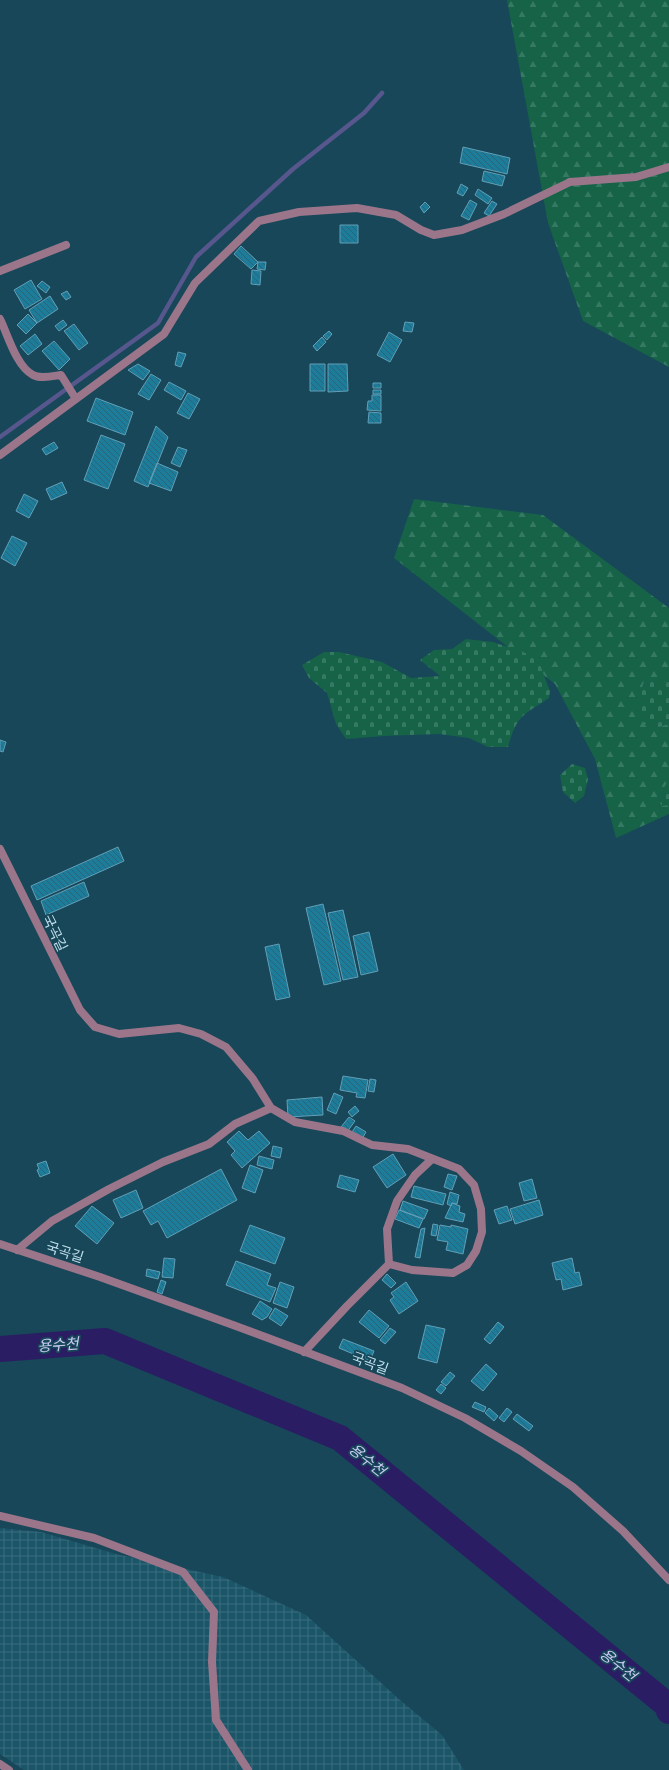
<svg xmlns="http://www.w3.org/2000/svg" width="669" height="1770" font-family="'Work Sans','Noto Sans KR',sans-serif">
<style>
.industrial{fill:url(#industrial-grid)}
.forest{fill:url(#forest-firs)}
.cemetery{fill:url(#cemetery-stones)}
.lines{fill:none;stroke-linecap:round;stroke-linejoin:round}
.stream{stroke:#57578d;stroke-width:4.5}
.river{stroke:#2a1d64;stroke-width:26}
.building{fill:url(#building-back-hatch);stroke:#619fb7}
.lane{stroke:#9b768a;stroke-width:8}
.street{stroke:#9b768a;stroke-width:8}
.labels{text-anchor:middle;stroke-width:3.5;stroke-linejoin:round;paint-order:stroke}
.street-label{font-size:14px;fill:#c1dfec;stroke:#174758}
.water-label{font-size:15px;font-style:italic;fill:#c9caf4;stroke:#174758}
</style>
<defs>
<pattern id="industrial-grid" width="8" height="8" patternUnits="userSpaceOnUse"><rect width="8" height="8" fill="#1b5568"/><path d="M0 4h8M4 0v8" fill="none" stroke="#3a6d7e"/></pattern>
<pattern id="forest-firs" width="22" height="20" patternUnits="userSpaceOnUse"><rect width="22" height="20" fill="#166348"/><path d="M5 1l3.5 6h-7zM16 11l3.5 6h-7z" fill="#367963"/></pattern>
<pattern id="cemetery-stones" width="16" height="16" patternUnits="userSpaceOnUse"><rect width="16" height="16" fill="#166348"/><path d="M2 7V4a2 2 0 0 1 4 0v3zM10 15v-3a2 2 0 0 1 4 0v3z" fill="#367963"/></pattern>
<pattern id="building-back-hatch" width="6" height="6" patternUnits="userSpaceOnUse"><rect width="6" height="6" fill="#1d7c9a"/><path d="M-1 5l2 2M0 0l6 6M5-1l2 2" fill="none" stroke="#296579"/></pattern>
</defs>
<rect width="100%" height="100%" fill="#174758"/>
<path class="industrial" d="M0 1528 41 1532 116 1554 223 1577 306 1615 400 1700 442 1735 464 1770H24L0 1754Z"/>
<path class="forest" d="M507 0H669V367L583 321 548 223Z
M414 499 543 515 669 608V814L616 838 595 759 555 684 394 558Z"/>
<path class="cemetery" d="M466 639 493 642 537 657 550 691 549 698C522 716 517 715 508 747H488L469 738 439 734 384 736 346 739 336 724 327 693 309 678 302 665 324 652H339L382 662 411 678 440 676 420 660 434 650 452 649Z
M644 681 669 682V724L655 728 643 723 638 701Z
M572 764 585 768 588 779 584 796 575 803 563 792 560 775Z
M667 783H669V805L662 806 657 797Z"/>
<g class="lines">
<path class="stream" d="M0 437 158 323 196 257 293 169 364 113 382 93"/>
<path class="river" d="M0 1349 105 1341 340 1438 667 1705 669 1711"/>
</g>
<path class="building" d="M463 147 510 158 507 174 460 163Z
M484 171 505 176 502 186 482 181Z
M461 184 468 188 463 196 457 193Z
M478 189 492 198 488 204 475 195Z
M470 200 477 204 469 220 461 216Z
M492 201 497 204 489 216 484 213Z
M425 202 430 207 424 213 420 207Z
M340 225H358V243H340Z
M241 246 258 262 251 269 234 254Z
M258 262H266L265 270 257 269Z
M252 270 261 271 260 285 251 284Z
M31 280 42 299 25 309 14 290Z
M42 281 50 287 46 293 37 286Z
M67 291 71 297 66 300 61 294Z
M50 296 58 309 37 323 29 310Z
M28 314 37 323 26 334 17 325Z
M63 320 67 325 59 331 55 326Z
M405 322 414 323 412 332 403 331Z
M74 324 88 343 79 350 64 331Z
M329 331 332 334 327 340 323 336Z
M389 332 402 340 390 362 377 355Z
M35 334 42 344 28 355 20 346Z
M322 337 326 342 317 351 313 346Z
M54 341 70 359 59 370 42 351Z
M178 352 186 354 181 367 175 365Z
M138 364 150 371 143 380 128 370Z
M310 364H325V391H310Z
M328 364H347L348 391 328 392Z
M151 374 161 380 149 400 138 394Z
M169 382 186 391 181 400 164 390Z
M373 383H381V388H373Z
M373 390H381V394H373Z
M188 393 200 399 189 419 177 413Z
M372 395H381V411L367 410 368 401H372Z
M96 398 133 412 125 435 87 421Z
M369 412 381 413V423H368Z
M156 426 168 437 148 487 134 481Z
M101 435 125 444 108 489 84 480Z
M54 442 58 448 46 455 42 449Z
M178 447 187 450 180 467 171 463Z
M157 463 178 472 171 491 149 483Z
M62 482 67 493 51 500 46 489Z
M24 494 38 501 29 518 16 511Z
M12 536 27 543 15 566 1 558Z
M0 740 6 742 3 752 0 751Z
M118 847 124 861 37 900 31 886Z
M84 882 89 896 46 915 41 901Z
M323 904 341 981 324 985 306 908Z
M343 910 358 977 343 980 328 913Z
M369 932 378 971 361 975 353 936Z
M279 944 290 997 276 1000 265 947Z
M343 1076 368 1080 365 1098 356 1097 357 1093 340 1090Z
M370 1079 376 1080 374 1092 368 1091Z
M334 1093 343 1097 336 1114 327 1110Z
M322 1097 323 1115 288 1117 287 1100Z
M355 1106 359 1111 352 1117 348 1112Z
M349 1117 355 1121 347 1132 341 1127Z
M356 1126 366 1132 362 1139 352 1132Z
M239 1131 248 1140 259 1131 270 1143 242 1168 231 1155 235 1151 227 1142Z
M273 1146 282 1148 280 1158 271 1156Z
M393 1154 406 1175 387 1188 373 1167Z
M259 1156 274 1160 272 1169 257 1165Z
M46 1161 50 1173 40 1177 37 1170 39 1169 37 1164Z
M250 1165 263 1170 255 1193 242 1188Z
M221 1169 237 1200 167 1238 158 1221 151 1225 143 1211Z
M448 1174 457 1176 452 1190 444 1187Z
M340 1175 359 1180 355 1192 337 1187Z
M532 1179 537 1198 524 1201 519 1183Z
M414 1186 446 1194 443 1205 411 1197Z
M136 1190 143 1208 121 1218 113 1200Z
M450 1192 459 1195 457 1204 452 1203 451 1206 447 1204Z
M539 1200 543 1215 515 1224 510 1209Z
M403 1201 428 1210 424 1219 400 1210Z
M452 1203 460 1206 459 1212 465 1214 463 1222 445 1218Z
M92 1206 114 1223 97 1244 75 1226Z
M507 1206 512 1220 499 1224 494 1210Z
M399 1210 423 1219 419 1228 395 1219Z
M433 1224 438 1225 436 1236 431 1235Z
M250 1225 285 1238 275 1264 240 1251Z
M440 1225 451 1227V1225L468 1229 463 1254 446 1250 448 1242 437 1240Z
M425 1228 420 1258 415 1257 421 1229Z
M164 1258 175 1259 173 1278 162 1277Z
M572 1258 575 1273 579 1272 582 1285 563 1290 561 1279 556 1280 552 1263Z
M236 1261 271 1274 267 1285 276 1288 270 1302 226 1285Z
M147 1269 160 1272 158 1279 146 1276Z
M387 1274 396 1283 391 1288 382 1280Z
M161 1280 166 1282 162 1294 157 1292Z
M280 1282 294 1287 287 1308 273 1303Z
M406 1282 418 1301 399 1314 390 1300 394 1297 391 1293Z
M260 1301 272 1309 267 1317 262 1320 252 1314Z
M275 1308 288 1316 281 1326 269 1318Z
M369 1310 389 1326 379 1338 359 1322Z
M498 1322 504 1327 490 1344 484 1339Z
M426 1325 445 1329 437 1363 418 1358Z
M390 1328 396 1332 385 1344 380 1340Z
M343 1339 374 1351 370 1361 339 1348Z
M486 1364 497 1374 483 1391 471 1381Z
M450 1372 455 1376 446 1386 441 1382Z
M441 1384 446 1388 441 1394 436 1390Z
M475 1402 486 1407 484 1412 472 1407Z
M489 1408 498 1416 494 1421 485 1413Z
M507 1408 512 1412 504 1422 499 1418Z
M517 1414 533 1426 529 1431 513 1419Z"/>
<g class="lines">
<path class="lane" d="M570 182 636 177 669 167
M0 1764 9 1770"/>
<path class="street" d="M0 271 66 245
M0 319C8 335 16 366 33 375 40 379 53 376 61 375L76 399
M0 455 164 334 195 283 259 221 299 212 357 208 396 215 421 230 434 235 462 230 504 214 570 182
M0 849 80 1010 95 1027 119 1034 179 1028 201 1034 226 1047 253 1079 271 1108 295 1122 343 1131 372 1145 408 1149 459 1169 474 1185 481 1209 482 1232 476 1251 467 1265 453 1273 412 1270 389 1264
M0 1244 100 1277 233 1325 402 1388 465 1418 521 1451 573 1487 623 1531 669 1580
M17 1250 52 1221 109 1189 163 1162 209 1144 235 1124 271 1108
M304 1352 347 1306 389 1264 387 1229 397 1201 415 1175 432 1159
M0 1516 94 1538 183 1572 214 1612 212 1662 216 1720 248 1770"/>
</g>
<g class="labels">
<g class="street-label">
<text transform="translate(55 933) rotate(64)" y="5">국곡길</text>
<text transform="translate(65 1252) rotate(18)" y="5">국곡길</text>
<text transform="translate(370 1363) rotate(20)" y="5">국곡길</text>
</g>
<g class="water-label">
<text transform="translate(58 1345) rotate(-4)" y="5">용수천</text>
<text transform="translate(367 1460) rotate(39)" y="5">용수천</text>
<text transform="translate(618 1665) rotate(39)" y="5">용수천</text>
</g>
</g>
</svg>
